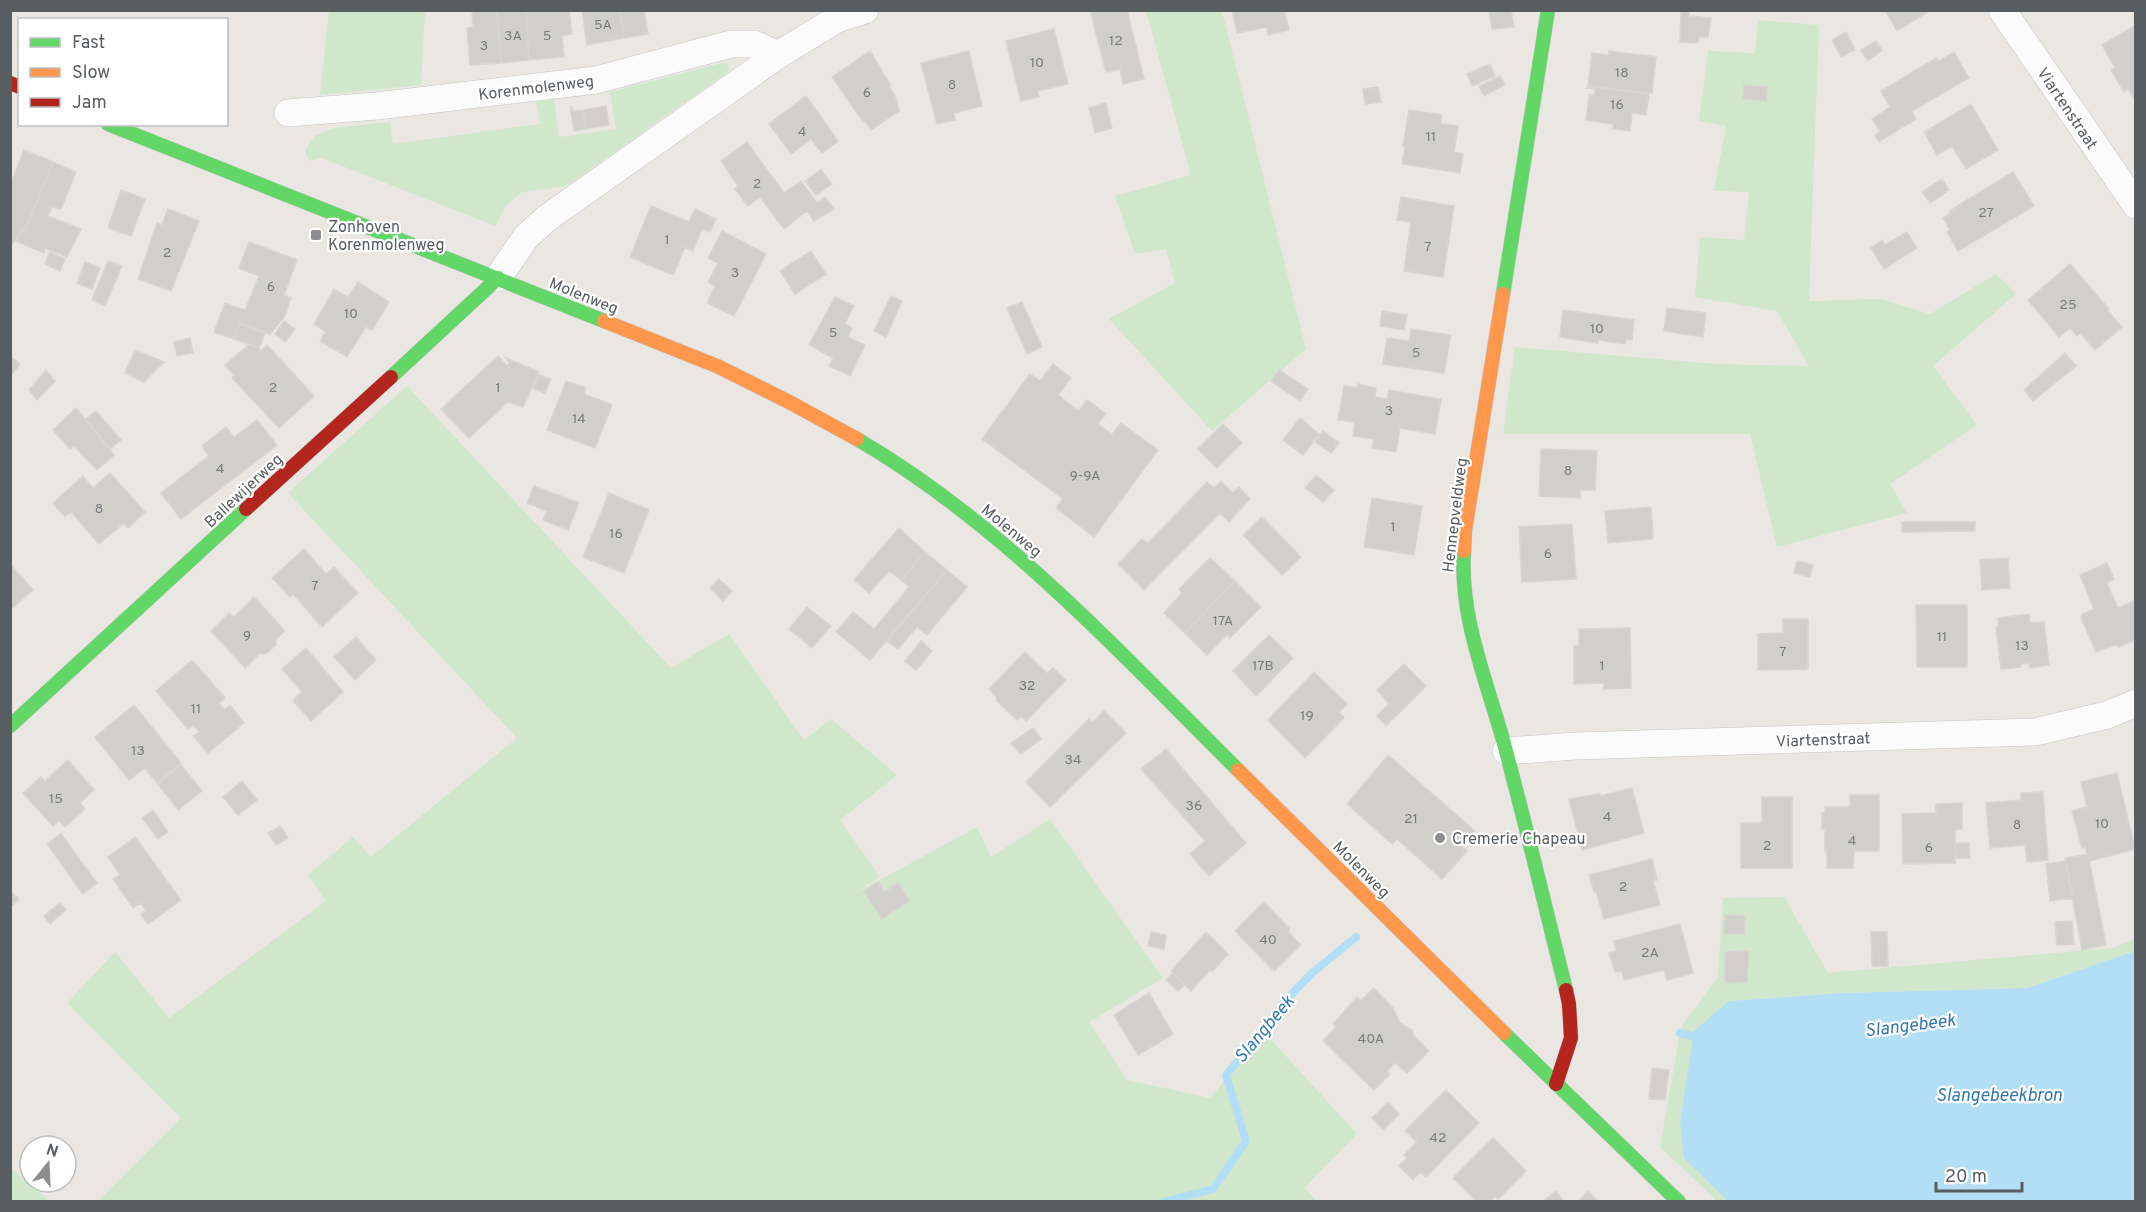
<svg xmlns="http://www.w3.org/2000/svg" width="2146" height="1212" font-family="Overpass,sans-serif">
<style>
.green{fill:#d0e7cb}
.water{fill:#b3dff6}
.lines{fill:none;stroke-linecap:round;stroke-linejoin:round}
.stream{stroke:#b3dff6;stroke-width:8}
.building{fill:#d1cfcc;stroke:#d8d5d1;stroke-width:1.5}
.street-casing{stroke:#c6c5c5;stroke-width:28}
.fast-casing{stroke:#c6c6c5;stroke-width:15}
.slow-casing{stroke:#c6c6c5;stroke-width:15}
.jam-casing{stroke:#c6c6c5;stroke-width:15}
.street{stroke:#fcfbfb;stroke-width:27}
.fast{stroke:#63d668;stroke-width:14}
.slow{stroke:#ff974d;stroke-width:14}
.jam{stroke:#b3261e;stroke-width:14}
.poi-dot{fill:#8b8d8e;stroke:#fff;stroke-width:2}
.labels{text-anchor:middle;stroke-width:4.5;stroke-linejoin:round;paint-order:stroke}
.number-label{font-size:14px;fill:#787b7d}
.street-label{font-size:16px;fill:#585d61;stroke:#fff}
.poi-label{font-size:16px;fill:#585d61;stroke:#fff;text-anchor:start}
.water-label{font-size:18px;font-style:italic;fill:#3078af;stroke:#fff}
</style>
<rect width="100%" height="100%" fill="#eae7e2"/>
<path class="green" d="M329 11H425L421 85 320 95Z
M1146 11H1222L1306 349 1212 431 1109 319 1175 283 1166 249 1135 254 1115 196 1191 175Z
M1758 20 1819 25 1809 301 1880 299 1930 314 1996 274 2016 294 1933 366 1977 425 1890 484 1907 513 1777 547 1750 434H1503L1515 347 1716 364 1809 366 1777 311 1695 297 1700 237 1744 240 1749 192 1714 191 1726 126 1699 121 1708 51 1755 53Z
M722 63H728L729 71 566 186 522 192 505 207 495 226 322 158 309 161 305 150 315 136 333 128 390 122 393 144 540 124 536 102 554 99 559 137 616 129 610 92Z
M407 386 671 668 729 634 804 740 831 719 897 775 840 820 880 877 852 895 977 827 991 857 1050 819 1163 978 1089 1022 1127 1080 1210 1098 1265 1033 1357 1134 1304 1188 1317 1201H98L181 1118 67 1003 115 952 169 1018 326 901 308 875 353 837 371 857 517 738 288 493Z
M1784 897 1828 973 2112 948 2135 939V951L2027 988 1844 993 1729 1001 1732 1201H1717L1660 1147 1681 1027 1718 977 1723 898Z
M11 1168 49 1201H11Z"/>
<path class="water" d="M2135 951V1201H1728L1684 1158 1680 1122 1694 1031 1729 1001 1844 993 2027 988Z"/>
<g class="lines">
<path class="stream" d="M1680 1033 1703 1038
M1163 1202 1213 1189 1246 1141 1226 1075 1273 1020 1284 1002 1311 974 1356 937"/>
</g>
<path class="building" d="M472 10H497L501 63 470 65 467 28 473 27Z
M497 10H526L529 60 501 63Z
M526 10H569L572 34 562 36 564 57 529 60Z
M582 10H620L624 38 587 45Z
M620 10H644L648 34 624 38Z
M1090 10H1127L1144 79 1123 84 1120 69 1106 72Z
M1232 10H1284L1289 30 1268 35 1267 27 1237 33Z
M1489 10H1511L1514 27 1492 29Z
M1681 10H1689V16L1711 18 1708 37H1699L1698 43 1680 42Z
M1885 10H1931L1897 31Z
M2136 25V101L2128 89 2124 92 2111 70 2115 68 2102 45Z
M1054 29 1068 84 1038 91 1039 97 1021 101 1006 41Z
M1846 32 1855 50 1841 57 1832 40Z
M1876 41 1882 50 1868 61 1861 50Z
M870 51 890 84 889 86 896 98 899 111 871 130 865 121 863 122 832 77Z
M969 51 982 106 954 113 955 120 937 124 921 63Z
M1609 51 1656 57 1652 93 1588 86 1592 53 1608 55Z
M1954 52 1969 78 1912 111 1916 119 1879 142 1875 135 1880 132 1872 119 1890 107 1881 91 1936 58 1939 61Z
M1490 64 1495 76 1472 86 1467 74Z
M1500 76 1505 85 1484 96 1479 86Z
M1744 85 1767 87 1766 101 1743 99Z
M1588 86 1649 94 1646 115 1632 113 1630 131 1613 129V124L1586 120 1589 95H1594L1595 89 1587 88Z
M1378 87 1381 102 1365 104 1363 89Z
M806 96 838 141 822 153 811 139 791 154 769 124Z
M1106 103 1112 128 1095 133 1089 108Z
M1971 104 1998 150 1966 169 1952 146 1937 155 1924 132Z
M606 106 609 125 586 129 583 110Z
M570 107H572L573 111 583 110 586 129 574 131Z
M1409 110 1442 115 1441 124 1458 126 1454 152 1463 154 1460 173 1402 164 1405 146H1403Z
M747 142 784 193 801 181 817 203 825 197 834 209 814 221 807 211 784 229 760 197 748 206 735 189 738 186 721 161Z
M24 150 53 162 27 225 10 247V185Z
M53 162 76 172 61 209 52 207 48 216 81 229 67 257 45 248 44 253 15 241 27 225Z
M821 170 832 184 816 195 805 181Z
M2013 172 2034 206 1958 251 1947 232 1950 230 1943 218 1950 214 1949 211Z
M1942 179 1949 190 1930 203 1922 192Z
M121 190 145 199 131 236 108 228Z
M1401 197 1454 206 1443 277 1404 271 1411 222 1397 220Z
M651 206 689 222 695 209 716 219 710 232 702 229 693 251 685 247 673 275 630 257Z
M168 209 199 221 171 291 138 279 157 223 162 225Z
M722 231 766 254 734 316 707 303 715 286 708 282 718 263 708 258Z
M1907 232 1917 248 1884 269 1871 248 1882 240 1885 245Z
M249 242 297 260 284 295 291 298 284 317 270 334 240 323 234 339 214 332 225 303 245 310 259 276 239 268Z
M811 251 826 274 795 294 780 271Z
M50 252 65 259 60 271 45 264Z
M108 261 122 266 105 306 92 300Z
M85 262 100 268 92 289 77 283Z
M2070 264 2109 309 2107 310 2122 327 2095 350 2080 333 2077 336 2070 328 2059 337 2028 300Z
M358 282 389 302 372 330 366 327 347 357 320 341 326 332 314 324 334 289 348 297Z
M891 296 902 301 886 337 874 331Z
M835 297 854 306 845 324 852 328 848 337 865 345 850 376 829 366 833 358 809 345Z
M1022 302 1042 347 1027 354 1007 308Z
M1667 308 1706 313 1703 337 1664 331Z
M1563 310 1634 320 1632 340 1626 339 1625 344 1598 340V343L1560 337Z
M1382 311 1407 315 1404 330 1380 326Z
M284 321 295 329 285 342 275 334Z
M240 323 265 333 259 348 234 339Z
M1411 329 1451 335 1444 373 1383 364 1387 338 1409 341Z
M190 338 193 353 177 356 174 342Z
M250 344 259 348 261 351 267 345 314 396 279 428 232 378 234 375 225 365Z
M135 350 164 362 144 382 125 373Z
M2065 353 2076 366 2033 401 2024 390Z
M498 356 508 367 509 362 506 358 539 372 523 407 508 402 469 438 441 409Z
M13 358 20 364 10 377V361Z
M1053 364 1071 378 1058 395 1079 411 1087 400 1106 414 1098 424 1112 434 1121 423 1158 450 1094 537 1056 508 1063 499 982 439 1030 374 1040 381Z
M46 370 55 381 37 400 29 390Z
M1279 370 1308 389 1300 401 1271 381Z
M539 375 551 379 545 393 533 388Z
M566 381 586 388 584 394 612 405 595 448 547 430Z
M1358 384 1376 388 1375 397 1387 399 1389 390 1441 399 1435 434 1400 428 1396 452 1372 448 1374 439 1353 436 1355 422 1338 420 1344 386 1357 388Z
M76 408 114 455 97 470 74 446 70 449 53 430Z
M96 411 121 440 110 449 86 419Z
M1300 418 1319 434 1303 455 1283 440Z
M257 420 277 445 181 519 161 493 209 456 202 446 226 427 234 437Z
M1223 424 1242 443 1217 468 1198 449Z
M1323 431 1339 443 1331 453 1315 442Z
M1541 449 1597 451 1595 490H1580V498L1539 496Z
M110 473 145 512 128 528 124 523 99 544 71 512 65 517 53 503 83 476 93 488Z
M1316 475 1334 490 1323 502 1305 488Z
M1221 481 1233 493 1239 487 1250 499 1229 522 1220 513 1144 590 1118 564 1142 539 1148 543 1207 482 1214 488Z
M534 486 579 503 568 530 543 520 547 511 527 503Z
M609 493 649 510 624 573 583 557Z
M1372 498 1422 506 1414 555 1364 547Z
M1651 507 1653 535 1652 539 1608 543 1605 511Z
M1262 517 1301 557 1282 575 1243 535Z
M1902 522H1975V531L1902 532Z
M1572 524 1576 579 1522 582 1519 527Z
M899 528 925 552 901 580 889 571 869 593 854 580Z
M304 549 326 574 334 567 358 593 322 627 293 594 290 597 272 578Z
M925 552 947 570 870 660 836 632 853 612 874 629 909 587 901 580Z
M1210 558 1235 581 1185 633 1164 613 1182 593 1179 589Z
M2008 558 2010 588 1982 590 1980 560Z
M1797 561 1813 565 1810 577 1794 573Z
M2107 563 2114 579 2107 583 2118 608 2136 600V640L2118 647 2117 644 2096 652 2081 618 2082 614 2094 609 2080 575Z
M10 564 33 590 10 610Z
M947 570 967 587 927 635 917 627 898 649 887 641Z
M719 579 732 591 723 601 710 588Z
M1235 581 1261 607 1230 638 1227 635 1207 655 1185 633Z
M254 597 285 631 276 639V645L266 654 260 653 245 668 211 631 229 613 234 617Z
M1916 605H1967V667H1917Z
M807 607 831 626 812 648 789 629Z
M2029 614 2030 623 2044 622 2049 665 2030 668 2029 663 2021 664V667L2001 669 1996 627H1999L1998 618Z
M1783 619H1808V669L1758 670V634L1783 633Z
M1630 628 1631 688 1604 689V683L1574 684V646H1579V629Z
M1269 635 1293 658 1256 696 1233 671Z
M356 637 376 660 355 680 334 657Z
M921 641 932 651 916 670 905 661Z
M306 648 343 692 311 721 293 700 302 692 282 669Z
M1025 652 1047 673 1053 668 1066 680 1026 721 1022 716 1017 720 996 700 997 698 989 689Z
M192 660 225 698 219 703 224 710 230 705 244 723 208 753 193 736 199 732 193 725 188 729 156 691Z
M1404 664 1426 686 1386 726 1377 716 1389 704 1377 690Z
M1314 672 1347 704 1339 712 1344 718 1305 758 1268 720Z
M134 705 181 763 157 783 145 768 129 780 95 737Z
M1104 711 1126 733 1050 807 1026 782 1089 719 1093 722Z
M1033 728 1041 739 1020 754 1011 743Z
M1166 749 1246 843 1209 876 1190 854 1205 841 1141 769Z
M1388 755 1475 831 1462 846 1467 851 1442 879 1397 839 1392 844 1347 804Z
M68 760 94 790 80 803 85 809 65 827 59 821 53 826 23 793 41 777 45 781Z
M181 765 202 791 178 810 158 784Z
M2117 773 2135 849 2090 861 2085 847 2082 848 2072 811 2087 807 2081 782Z
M242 781 257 800 238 815 223 797Z
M1632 788 1644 833 1582 850 1569 799 1600 794V796Z
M2043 792 2048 860 2027 862 2025 845 1990 848 1986 803 2021 800V793Z
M1850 795H1879V851H1854L1853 868H1827V851H1825V828L1822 829V813H1825V807H1850Z
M1762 797H1792V868H1741V823H1762Z
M1962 803V829L1955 830V863L1903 864 1902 814 1936 813V804Z
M153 810 168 832 158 839 142 818Z
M280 826 288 838 276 845 268 833Z
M61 834 97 883 83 894 47 844Z
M135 837 181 900 148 924 141 914 146 910 141 903 133 908 113 879 120 874 108 857Z
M1956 843H1969L1970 858H1957Z
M2088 854 2106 945 2082 950 2065 858Z
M1652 859 1657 880 1653 881 1660 905 1604 919 1596 891 1594 892 1589 875Z
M2066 861 2073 898 2050 901 2046 864Z
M878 882 884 892 898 883 910 901 882 919 864 891Z
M10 890 19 900 10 907Z
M1264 902 1290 929 1288 932 1301 945 1274 971 1235 931Z
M60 903 66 910 50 924 44 916Z
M1725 915 1745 916 1744 934H1724Z
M2072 921 2074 944 2057 945 2055 922Z
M1680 924 1693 973 1667 980 1664 970 1624 980 1622 971 1615 972 1609 953 1616 951 1614 941Z
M1151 932 1166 935 1164 949 1148 946Z
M1206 932 1228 954 1212 972 1210 970 1191 991 1171 971Z
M1871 932H1887L1888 966H1872Z
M1749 951 1747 982 1725 983V952Z
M1173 973 1184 985 1178 991 1166 980Z
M1374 988 1393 1008 1400 1023 1412 1030 1413 1035 1429 1051 1407 1073 1395 1063 1387 1071 1390 1074 1374 1090 1323 1041 1336 1027 1333 1024 1357 997 1361 1000Z
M1149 993 1173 1034 1138 1055 1114 1015Z
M1652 1068 1669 1070 1665 1100 1649 1099Z
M1446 1090 1479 1123 1426 1177 1420 1172 1413 1180 1399 1166 1407 1158 1404 1155 1417 1142 1405 1131Z
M1388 1102 1399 1114 1383 1130 1372 1118Z
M1493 1138 1526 1171 1498 1199 1495 1196 1490 1202H1477L1453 1178Z
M1556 1191 1563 1201 1542 1202Z
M1588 1191 1599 1202H1578Z"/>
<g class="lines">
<g class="street-casing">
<path id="street" d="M2002 10 2136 205
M288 113 377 106 596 80 731 44H754L778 55
M498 278 526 237 547 218 778 55 837 19 865 10
M1506 751 1576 746 2035 732 2107 715 2136 703"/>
</g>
<g class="fast-casing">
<path id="fast" d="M108 124 604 321
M1503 294 1548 10
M391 377 498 278
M857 439C1003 524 1119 652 1238 770
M1464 551C1459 619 1489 686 1506 751 1527 830 1546 910 1566 990
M10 726 246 509
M1504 1033 1679 1202"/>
</g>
<g class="slow-casing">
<path id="slow" d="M604 321 717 366 791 403 857 439
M1464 551 1465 530 1503 294
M1238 770 1504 1033"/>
</g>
<g class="jam-casing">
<path id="jam" d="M10 83 20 87
M246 509 391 377
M1556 1084 1571 1038 1569 1004 1566 990"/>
</g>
<use href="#street" class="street"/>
<use href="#fast" class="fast"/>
<use href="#slow" class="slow"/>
<use href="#jam" class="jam"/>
</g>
<g class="poi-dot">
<rect x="310" y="229" width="12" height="12" rx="3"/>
<circle cx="1440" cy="838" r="6"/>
</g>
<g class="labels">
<g class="number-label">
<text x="603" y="29">5A</text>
<text x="513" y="40">3A</text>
<text x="547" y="40">5</text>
<text x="1116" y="45">12</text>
<text x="484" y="50">3</text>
<text x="1037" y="67">10</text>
<text x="1622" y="77">18</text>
<text x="952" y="89">8</text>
<text x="867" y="97">6</text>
<text x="1617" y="109">16</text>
<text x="802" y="136">4</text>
<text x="1431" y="141">11</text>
<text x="757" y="188">2</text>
<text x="1986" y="217">27</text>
<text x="667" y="244">1</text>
<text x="1428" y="251">7</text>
<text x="167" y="257">2</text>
<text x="735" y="277">3</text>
<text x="271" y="291">6</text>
<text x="2068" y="309">25</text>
<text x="351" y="318">10</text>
<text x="1597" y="333">10</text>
<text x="833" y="337">5</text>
<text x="1416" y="357">5</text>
<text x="273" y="392">2</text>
<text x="498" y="392">1</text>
<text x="1389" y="415">3</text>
<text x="579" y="423">14</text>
<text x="220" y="473">4</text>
<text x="1568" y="475">8</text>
<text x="1085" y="480">9-9A</text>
<text x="99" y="513">8</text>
<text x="1393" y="531">1</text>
<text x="616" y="538">16</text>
<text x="1548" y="558">6</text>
<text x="315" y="590">7</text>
<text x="1223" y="625">17A</text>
<text x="247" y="640">9</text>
<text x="1942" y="641">11</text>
<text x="2022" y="650">13</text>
<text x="1783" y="656">7</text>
<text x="1263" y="670">17B</text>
<text x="1602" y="670">1</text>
<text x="1027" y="690">32</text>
<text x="196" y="713">11</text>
<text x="1307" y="720">19</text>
<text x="138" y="755">13</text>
<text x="1073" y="764">34</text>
<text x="56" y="803">15</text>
<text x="1194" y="810">36</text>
<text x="1607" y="821">4</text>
<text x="1411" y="823">21</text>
<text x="2102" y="828">10</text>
<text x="2017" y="829">8</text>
<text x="1852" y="845">4</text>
<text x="1767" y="850">2</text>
<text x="1929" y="852">6</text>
<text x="1623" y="891">2</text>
<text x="1268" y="944">40</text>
<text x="1650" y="957">2A</text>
<text x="1371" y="1043">40A</text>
<text x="1438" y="1142">42</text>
</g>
<g class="street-label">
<text transform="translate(536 87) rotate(-7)" y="6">Korenmolenweg</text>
<text transform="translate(2068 108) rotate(56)" y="6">Viartenstraat</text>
<text transform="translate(584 295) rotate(22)" y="6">Molenweg</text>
<text transform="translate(243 490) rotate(-43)" y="6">Ballewijerweg</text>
<text transform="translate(1454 515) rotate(-83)" y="6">Hennepveldweg</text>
<text transform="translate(1012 530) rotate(40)" y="6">Molenweg</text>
<text transform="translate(1823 739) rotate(-2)" y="6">Viartenstraat</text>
<text transform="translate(1362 869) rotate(45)" y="6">Molenweg</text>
</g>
<g class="poi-label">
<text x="328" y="232">Zonhoven<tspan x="328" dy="18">Korenmolenweg</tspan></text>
<text x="1452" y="844">Cremerie Chapeau</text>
</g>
<g class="water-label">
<text transform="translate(1910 1025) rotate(-7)" y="6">Slangebeek</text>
<text transform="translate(1264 1029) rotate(-50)" y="6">Slangbeek</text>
<text x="1999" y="1101">Slangebeekbron</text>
</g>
</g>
<rect width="2146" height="1212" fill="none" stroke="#585d61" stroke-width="24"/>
<rect x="18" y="18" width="210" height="108" fill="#ffffff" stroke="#bcbec0" stroke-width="1.5"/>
<rect x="30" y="38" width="30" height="9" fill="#63d668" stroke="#bcbec0" stroke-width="1.5"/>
<text x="72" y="48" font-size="18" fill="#585d61">Fast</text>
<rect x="30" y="68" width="30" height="9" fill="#ff974d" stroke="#bcbec0" stroke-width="1.5"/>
<text x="72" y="78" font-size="18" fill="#585d61">Slow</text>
<rect x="30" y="98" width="30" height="9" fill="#b3261e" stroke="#bcbec0" stroke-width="1.5"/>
<text x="72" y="108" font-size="18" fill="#585d61">Jam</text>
<g transform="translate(48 1164) rotate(18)"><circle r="28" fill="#ffffff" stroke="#bcbec0" stroke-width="1.5"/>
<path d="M0-4.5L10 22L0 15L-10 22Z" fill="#8b8d8e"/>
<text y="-9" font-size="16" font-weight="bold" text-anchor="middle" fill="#585d61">N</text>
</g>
<path d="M1936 1182v9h86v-9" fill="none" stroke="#585d61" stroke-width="3"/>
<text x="1945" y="1182" font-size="18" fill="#585d61" stroke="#ffffff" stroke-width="4.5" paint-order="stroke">20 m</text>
</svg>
